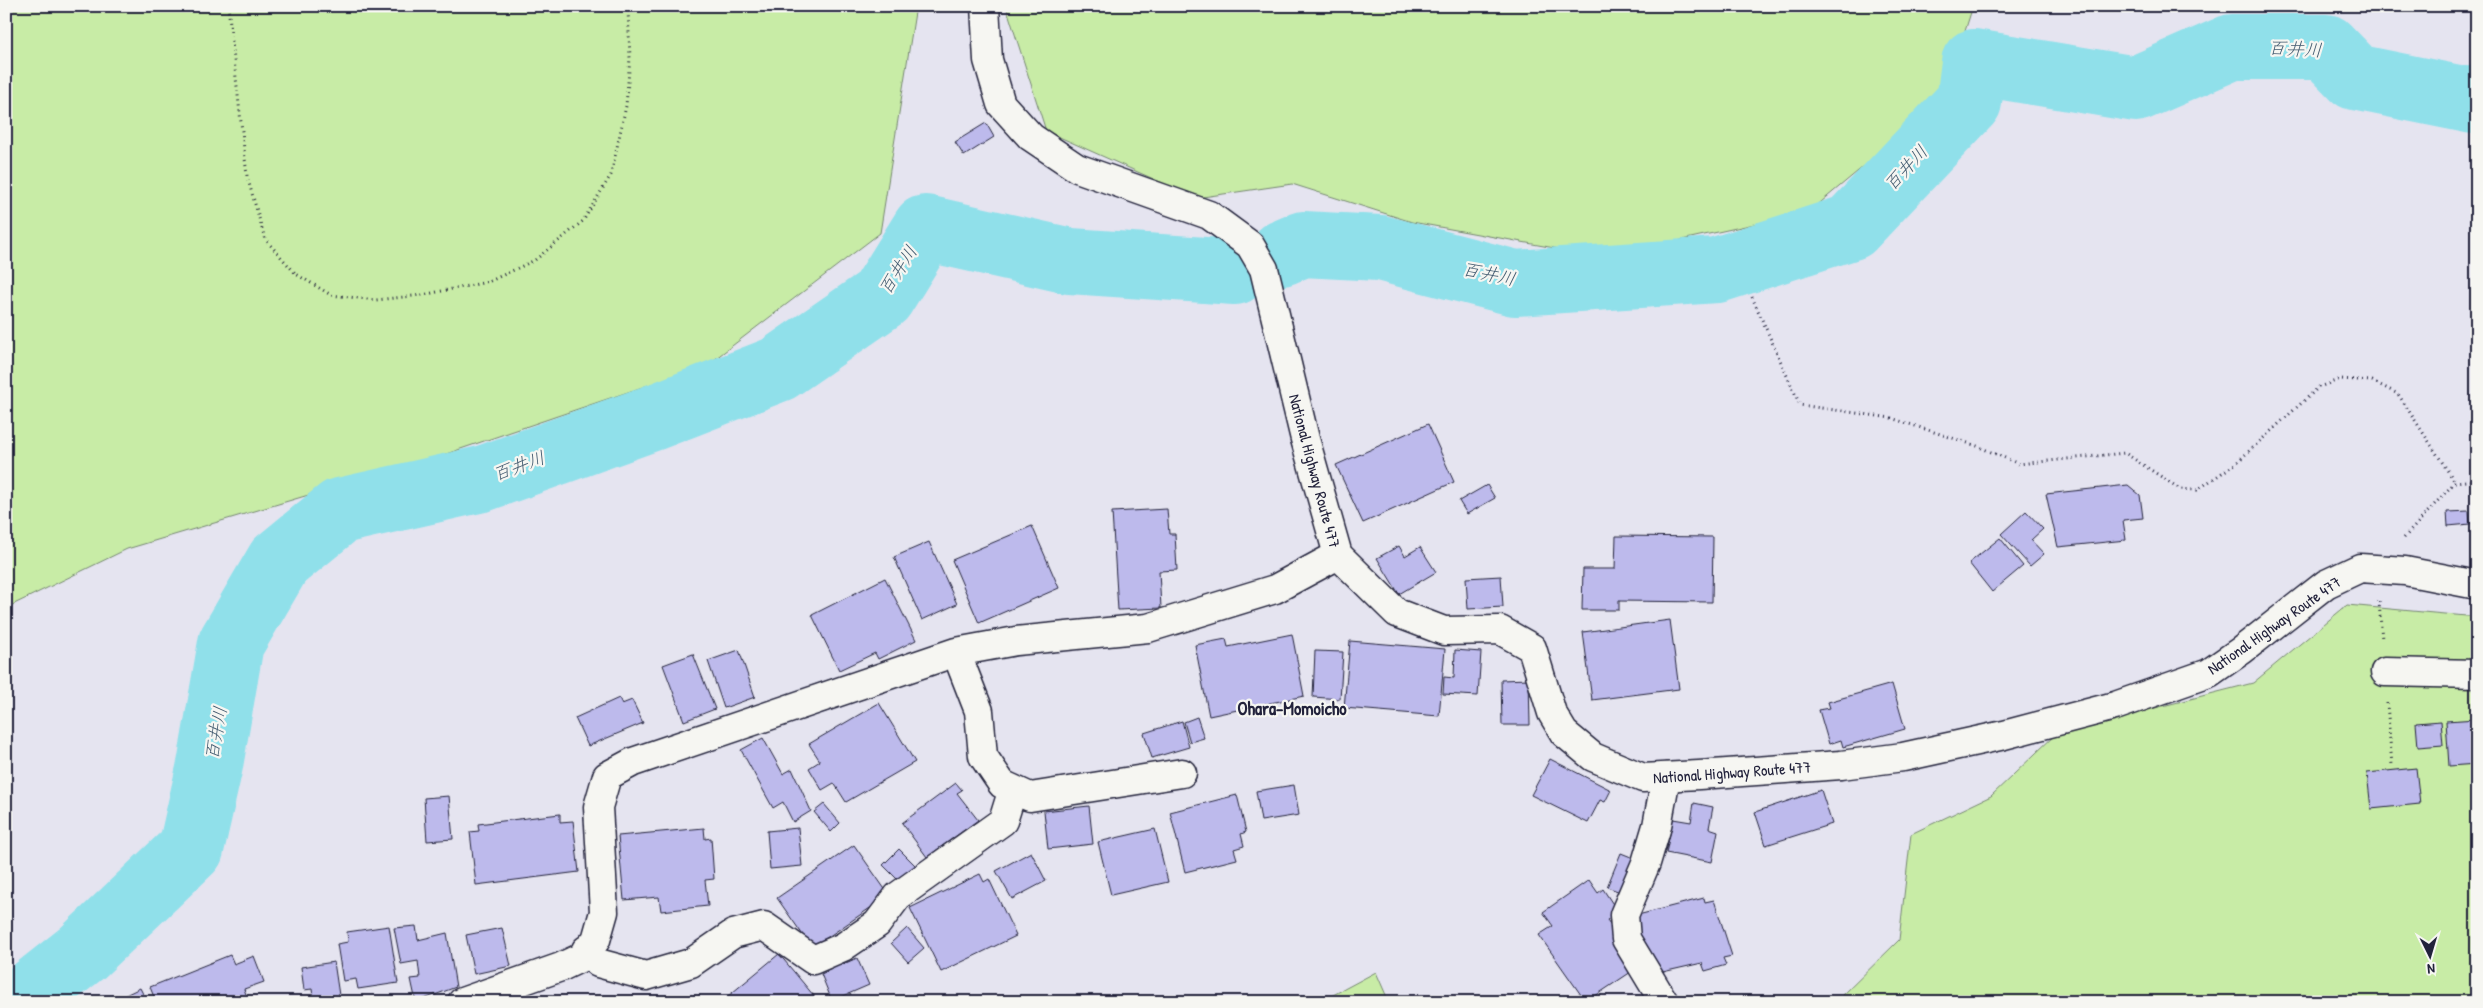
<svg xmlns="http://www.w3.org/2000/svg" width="2483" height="1008" font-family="'Patrick Hand','Klee One',sans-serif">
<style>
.green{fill:#c8eca6;stroke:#758770}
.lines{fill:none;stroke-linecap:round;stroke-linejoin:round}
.river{stroke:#90e0ea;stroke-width:66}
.building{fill:#bdbaec;stroke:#22223b}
.minor-casing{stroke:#22223b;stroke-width:31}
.highway-casing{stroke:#22223b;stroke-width:31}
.path{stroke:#22223b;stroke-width:3;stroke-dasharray:1 4;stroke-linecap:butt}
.minor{stroke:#f6f6f2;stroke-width:28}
.highway{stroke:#f6f6f2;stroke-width:28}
.labels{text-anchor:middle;stroke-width:4.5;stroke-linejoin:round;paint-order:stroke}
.street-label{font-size:16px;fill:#22223b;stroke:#f6f6f2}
.water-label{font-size:18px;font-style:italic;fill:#435b70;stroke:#f6f6f2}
.neighbourhood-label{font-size:18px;font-weight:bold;fill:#22223b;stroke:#f6f6f2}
</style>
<rect width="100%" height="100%" fill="#e5e4f0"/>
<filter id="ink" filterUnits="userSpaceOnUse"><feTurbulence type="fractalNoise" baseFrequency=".02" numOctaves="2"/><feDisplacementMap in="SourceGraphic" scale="10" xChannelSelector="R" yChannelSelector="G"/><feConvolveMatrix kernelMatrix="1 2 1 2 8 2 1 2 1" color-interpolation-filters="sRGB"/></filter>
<g filter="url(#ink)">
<path class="green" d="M6 6H916L880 233 707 365 443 455 127 549 6 608Z
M1006 6H1973L1943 100 1809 212 1604 257 1412 222 1292 184 1196 198 1046 131Z
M2347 605 2477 617V1002H1836L1899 940 1911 834 1991 796 2057 733 2253 683Z
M1376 972 1389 1002H1320Z"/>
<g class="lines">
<path class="river" d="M1282 253 1303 244 1380 248 1515 283 1717 270 1851 227 1969 102 1974 62 2136 89 2232 47H2326L2355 77 2473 101 2477 98
M20 1002 82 953 191 849 210 765 231 643 279 561 340 511 482 479 652 418 778 369 882 297 925 228 1070 261 1235 272"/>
</g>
<path class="building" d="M986 123 994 137 964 156 955 142Z
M1428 424 1454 482 1363 523 1336 465Z
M1487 485 1495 498 1467 514 1459 501Z
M2128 485 2140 495 2143 518 2123 520 2126 540 2058 547 2046 494Z
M1167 509 1169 534H1175L1177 570 1159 571 1161 608 1118 610 1112 512Z
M2026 511 2043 529 2031 540 2044 554 2030 566 2001 534Z
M2469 511 2470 524 2448 526 2447 512Z
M1032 526 1059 588 979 623 952 560Z
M1616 536 1713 537 1712 602 1619 601V610H1582L1583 569H1615Z
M2000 538 2023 566 1992 592 1969 563Z
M929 542 957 604 922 620 894 557Z
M1399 546 1405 556 1420 547 1436 572 1399 594 1377 558Z
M1501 576 1503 607 1468 609 1466 578Z
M885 578 916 640 878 659 875 653 839 670 812 615Z
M1670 620 1679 689 1592 700 1583 632Z
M1292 634 1304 696 1209 716 1195 645 1226 639 1228 647Z
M1350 641 1445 649 1439 716 1344 708Z
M739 650 755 697 724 708 708 661Z
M1455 650 1481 652 1478 696 1443 694 1444 677 1454 678Z
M1315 651 1343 652 1340 699 1313 697Z
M693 654 715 709 684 721 663 665Z
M1529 679 1530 725H1502L1501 680Z
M1892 684 1905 729 1843 747 1841 740 1829 744 1819 710 1830 708 1828 702Z
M619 698 622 704 632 700 643 723 588 746 575 718Z
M879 703 915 762 846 802 834 783 822 790 809 768 820 761 809 744Z
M1197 717 1204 738 1190 742 1184 722Z
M2477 719V764L2449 766 2446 721Z
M1182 721 1189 747 1152 758 1144 733Z
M2441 721 2443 745 2418 747 2416 723Z
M763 738 783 774 792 769 811 811 793 822 783 802 773 808 741 750Z
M1550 759 1611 790 1605 802 1600 800 1588 823 1531 795Z
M2416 768 2420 804 2371 809 2367 773Z
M956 783 962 790 957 793 978 820 927 857 902 823Z
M1294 785 1299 815 1261 821 1256 791Z
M1821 790 1832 824 1766 845 1755 812Z
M1237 795 1246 832 1241 834 1244 846 1234 849 1237 859 1185 872 1170 812Z
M449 796 453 839 427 841 424 798Z
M1694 803 1713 807 1709 828 1718 831 1712 862 1666 853 1673 819 1691 822Z
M824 804 840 823 831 832 814 812Z
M1089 806 1093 844 1048 849 1044 811Z
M560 814V822L573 821 579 872 476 885 470 832 479 831 478 824Z
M704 828 705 839 711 838 714 879 705 880 708 906 661 911 659 897 624 900 618 836Z
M798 828 802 866 770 869 767 831Z
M1155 829 1168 882 1111 895 1098 842Z
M854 845 889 895 812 948 777 898Z
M899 849 917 867 901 883 883 865Z
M1031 852 1046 881 1012 899 996 871Z
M1621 853 1636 859 1623 893 1607 887Z
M980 874 984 882 989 879 1016 936 941 972 910 908Z
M1589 880 1598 893 1603 889 1618 912 1607 920 1617 933 1611 936 1634 970 1586 1002 1539 935 1553 926 1543 912Z
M1704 898 1705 902 1714 900 1732 956 1723 958 1726 965 1705 971 1702 963 1654 974 1634 916Z
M389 926 398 983 358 989 356 979 343 981 337 944 348 942 347 932Z
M416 926 418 940 447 933 456 987 416 1002 411 979 420 978 418 961 401 964 394 928Z
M502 928 511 966 474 974 466 935Z
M907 928 924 948 908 962 891 943Z
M779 954 819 1002H721Z
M230 955 234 964 254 956 264 982 244 989 249 1002H156L150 987Z
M857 958 869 985 832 1001 821 974Z
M334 962 340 1002H324L323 995 313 997 312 989 304 990 301 967Z
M140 988 147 1002H111Z"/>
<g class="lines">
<g class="minor-casing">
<path id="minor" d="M956 652 979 711 983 756 1002 784 1030 797 1182 773
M2385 672 2477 674
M586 950 598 963 646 976 691 963 733 934 764 926 813 960 843 947 877 924 898 896 1003 821 1013 789
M462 1002 561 967 580 958 596 940 604 912 598 807 607 776 633 762 956 652 1016 641 1148 628 1275 589 1338 555
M1664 1002 1626 939 1624 915 1646 863 1657 826 1666 777"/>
</g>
<g class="highway-casing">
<path id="highway" d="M985 6 988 60 1001 104 1031 137 1077 168 1209 215 1250 245 1264 269 1305 439 1338 555 1397 613 1444 631 1500 630 1532 648 1552 713 1564 733 1593 757 1643 778 1699 775 1841 765 1903 757 2004 735 2115 706 2209 673 2242 650 2326 584 2360 568 2405 571 2477 585"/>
</g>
<path class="path" d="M228 6 247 176 265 239 296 274 331 295 376 300 422 295 488 282 535 260 583 221 611 175 626 106 630 58 628 9 630 6
M1752 297 1800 405 1891 418 1977 446 2019 464 2125 453 2180 489 2197 490 2235 464 2319 387 2341 379 2372 381 2398 394 2455 482
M2404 538 2455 482 2477 480
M2379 601 2382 640
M2387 703 2392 765"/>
<use href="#minor" class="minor"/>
<use href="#highway" class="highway"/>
</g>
</g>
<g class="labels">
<g class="street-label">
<text transform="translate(1315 471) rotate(75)" y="6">National Highway Route 477</text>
<text transform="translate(2274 625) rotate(-35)" y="6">National Highway Route 477</text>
<text transform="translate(1732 772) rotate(-4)" y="6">National Highway Route 477</text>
</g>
<g class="water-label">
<text transform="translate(2295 49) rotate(3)" y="6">百井川</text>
<text transform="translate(1906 168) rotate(-47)" y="6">百井川</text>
<text transform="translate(898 270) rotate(-57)" y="6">百井川</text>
<text transform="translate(1489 274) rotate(12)" y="6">百井川</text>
<text transform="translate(519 466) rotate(-20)" y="6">百井川</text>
<text transform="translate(216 733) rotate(-80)" y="6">百井川</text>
</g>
<g class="neighbourhood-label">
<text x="1292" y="715">Ohara-Momoicho</text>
</g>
</g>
<rect width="2483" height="1008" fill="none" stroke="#f6f6f2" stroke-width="25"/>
<rect x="12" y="12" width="2458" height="983" fill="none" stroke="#22223b" stroke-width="2" filter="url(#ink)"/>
<g transform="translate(2430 956) rotate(175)" stroke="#f6f6f2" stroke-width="4" paint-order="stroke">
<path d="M0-4L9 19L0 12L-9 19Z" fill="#22223b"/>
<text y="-8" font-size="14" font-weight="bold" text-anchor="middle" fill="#22223b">N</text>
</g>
</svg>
